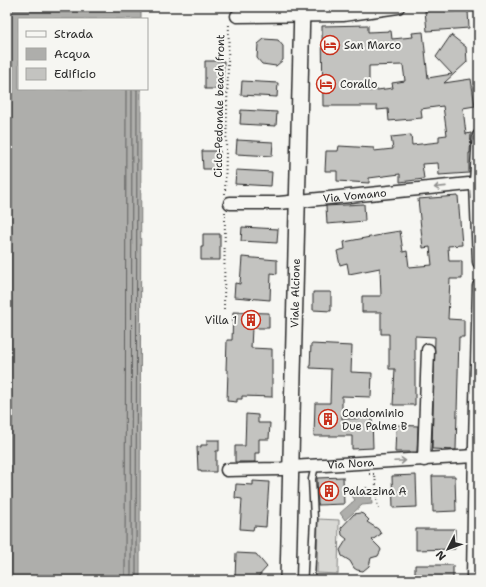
<svg xmlns="http://www.w3.org/2000/svg" width="486" height="587" font-family="'Shantell Sans',sans-serif">
<style>
.green{fill:#d9d9d5;stroke:#828280}
.water{fill:#aeaeab;stroke:#7a7a78}
.lines{fill:none;stroke-linecap:round;stroke-linejoin:round}
.shore{stroke:#5f5f5e;stroke-width:1}
.building{fill:#c3c3c0;stroke:#2b2b2b;fill-rule:evenodd}
.service-casing{stroke:#2b2b2b;stroke-width:9}
.minor-casing{stroke:#2b2b2b;stroke-width:15}
.tertiary-casing{stroke:#2b2b2b;stroke-width:18}
.path{stroke:#2b2b2b;stroke-width:2;stroke-dasharray:1 3;stroke-linecap:butt}
.service{stroke:#f6f6f2;stroke-width:6}
.minor{stroke:#f6f6f2;stroke-width:12}
.tertiary{stroke:#f6f6f2;stroke-width:15}
.oneway{stroke:#90908e}
.labels{text-anchor:middle;stroke-width:4;stroke-linejoin:round;paint-order:stroke}
.poi-label{font-size:11px;fill:#2b2b2b;stroke:#f6f6f2;text-anchor:start}
.street-label{font-size:11px;fill:#2b2b2b;stroke:#f6f6f2}
</style>
<rect width="100%" height="100%" fill="#f6f6f2"/>
<filter id="ink" filterUnits="userSpaceOnUse"><feTurbulence type="fractalNoise" baseFrequency=".025" numOctaves="2"/><feDisplacementMap in="SourceGraphic" scale="8" xChannelSelector="R" yChannelSelector="G"/><feConvolveMatrix kernelMatrix="1 2 1 2 8 2 1 2 1" color-interpolation-filters="sRGB"/></filter>
<g filter="url(#ink)">
<path class="green" d="M318 519 339 520 338 574 317 573Z"/>
<path class="water" d="M7 7H141V19H19V89H141L140 580H7Z
M366 487 371 491 372 504 362 505 345 520 340 513 355 500 349 492 353 488 357 490 360 496 363 495Z"/>
<g class="lines">
<path class="shore" d="M125 580 126 89
M131 580 132 89
M136 580 137 89"/>
</g>
<path class="building" d="M445 9 446 12 468 11 469 28 427 31 425 11Z
M368 25V32L391 31 392 39 413 37 412 33 423 32 428 78 452 74 436 57 451 35 466 47 467 62 444 83 471 79 475 106 463 108 466 134 471 133 470 153H469V173L439 175 438 163 422 164 424 179 400 182V174L369 178V183L337 181V171H325L326 151H338L339 146 374 148V151L393 149 391 137 411 135 412 145 439 142V136L447 135 443 106 421 109 422 118 389 121 388 109 377 110V106H323L322 26ZM403 65 405 81 392 83 393 88 369 91V66Z
M264 39 278 40 283 46V60L276 66 262 64 257 58 258 44Z
M205 61H224L223 89H205Z
M242 81 278 83 277 97 241 95Z
M241 110 277 112 276 126 240 124Z
M237 140 273 142 272 156 236 154Z
M202 151H220V169H203Z
M236 170 272 172 271 186 235 184Z
M458 196 462 245 448 246 449 261H462V279H450L448 319 464 320V337H459L456 450 432 449 435 337 415 336V405H393L395 369H389V334H381V312H362V296H381L380 268 349 274 347 263 340 265 337 251 345 249 344 242 381 235V234L400 231 403 252 407 251 409 267 432 265 430 247 423 248 418 199Z
M364 204 365 221 327 224 326 206Z
M242 227 278 229 277 243 241 241Z
M203 234H220V260H201V247H203Z
M242 257 277 260V274L271 273 270 300 234 297 235 283 240 284Z
M313 292H331V311L313 310Z
M233 312 269 313V328H252L251 348 272 349V397L242 396V399H237V402L227 401 228 370H226L227 340H232Z
M311 344 352 346 351 372 372 373 371 397 342 396V419L372 418 373 448 352 449V436H314L315 403H330L331 369 310 368Z
M246 414 258 415V423H270L269 439H259V453H255V462H235V446H245Z
M396 425 418 426 417 452H395Z
M207 440H219V451H216V472H201V470H198L197 447H201V445H207Z
M416 475 417 507 393 508 392 476Z
M432 476H455L456 511 433 512Z
M343 477 344 504 318 505 317 478Z
M253 481 269 482 266 527 254 526 253 530 240 529 242 499 235 498 236 484 253 485Z
M360 513 363 514 369 520 367 522 378 529 381 534 372 540 380 548 381 550 378 556 371 558 369 566 363 571 357 570 354 568 350 561 342 556 340 550 347 539 342 535 341 528 354 514Z
M416 529H455V549L416 550Z
M236 553 256 554 267 567 256 579 235 578Z
M415 565H453V580H415Z"/>
<g class="lines">
<g class="service-casing">
<path id="service" d="M311 580 314 518 312 479 315 466"/>
</g>
<g class="minor-casing">
<g id="minor">
<path d="M237 16 343 15 398 7"/>
<path d="M479 136 476 183 479 262"/>
<path id="s1" d="M230 203H279L479 183"/>
<path d="M424 460 428 350"/>
<path id="s2" d="M227 470 281 469 291 467 475 456"/>
<path d="M473 580 475 442 479 286"/>
</g>
</g>
<g class="tertiary-casing">
<g id="tertiary">
<path id="s3" d="M288 580 302 7"/>
</g>
</g>
<path class="path" d="M225 194 229 22
M224 309 225 212
M369 474H375L378 511"/>
<use href="#service" class="service"/>
<use href="#minor" class="minor"/>
<use href="#tertiary" class="tertiary"/>
</g>
<defs><path id="oneway-shaft" d="M-6 0H5M1.5-3L5.5 0L1.5 3" fill="none" stroke-width="1.6" stroke-linecap="round" stroke-linejoin="round"/></defs>
<g class="oneway">
<use href="#oneway-shaft" transform="translate(440 187) rotate(174)"/>
<use href="#oneway-shaft" transform="translate(400 461) rotate(-3)"/>
</g>
</g>
<defs>
<g id="hotel-ring" transform="scale(1)"><circle r="9.5" fill="#f6f6f2" stroke="#c8321e" stroke-width="1.5"/><path d="M-6-4.5h1.5V1H6V5H4.5V3h-9V5H-6ZM-4 0a1.8 1.8 0 1 1 3.6 0ZM.5 0V-2.5h3Q6-2.5 6 0Z" fill="#c8321e"/></g>
<g id="building-ring" transform="scale(1)"><circle r="9.5" fill="#f6f6f2" stroke="#c8321e" stroke-width="1.5"/><path d="M-4-6H4V6H1V3H-1V6H-4ZM-2.5-4.3h1.7v1.8h-1.7ZM.8-4.3h1.7v1.8H.8ZM-2.5-1h1.7V.8h-1.7ZM.8-1h1.7V.8H.8Z" fill="#c8321e"/></g>
</defs>
<g fill-rule="evenodd">
<use href="#hotel-ring" x="330" y="45"/>
<use href="#hotel-ring" x="326" y="84"/>
<use href="#building-ring" x="251" y="320"/>
<use href="#building-ring" x="328" y="419"/>
<use href="#building-ring" x="329" y="491"/>
</g>
<g class="labels">
<g class="poi-label">
<text x="344" y="49">San Marco</text>
<text x="340" y="88">Corallo</text>
<text x="237" y="324" text-anchor="end">Villa 1</text>
<text x="342" y="417">Condominio<tspan x="342" dy="13">Due Palme B</tspan></text>
<text x="343" y="495">Palazzina A</text>
</g>
<g class="street-label">
<text transform="translate(219 106) rotate(-89)" y="4">Ciclo-Pedonale beach front</text>
<text dy="4" stroke="none"><textPath href="#s1" startOffset="125">Via Vomano</textPath></text>
<text dy="4" stroke="none"><textPath href="#s3" startOffset="287">Viale Alcione</textPath></text>
<text dy="4" stroke="none"><textPath href="#s2" startOffset="124">Via Nora</textPath></text>
</g>
</g>
<rect width="486" height="587" fill="none" stroke="#f6f6f2" stroke-width="24"/>
<rect x="12" y="12" width="462" height="563" fill="none" stroke="#2b2b2b" stroke-width="1.5" filter="url(#ink)"/>
<rect x="18" y="18" width="130" height="72" fill="#f6f6f2" stroke="#a5a5a2"/>
<rect x="26" y="31" width="20" height="6" fill="#f6f6f2" stroke="#a5a5a2"/>
<text x="54" y="38" font-size="12" fill="#2b2b2b">Strada</text>
<rect x="26" y="48" width="20" height="12" fill="#aeaeab" stroke="#a5a5a2"/>
<text x="54" y="58" font-size="12" fill="#2b2b2b">Acqua</text>
<rect x="26" y="68" width="20" height="12" fill="#c3c3c0" stroke="#a5a5a2"/>
<text x="54" y="78" font-size="12" fill="#2b2b2b">Edificio</text>
<g transform="translate(448 549) rotate(228)" stroke="#f6f6f2" stroke-width="3" paint-order="stroke">
<path d="M0-3L7 15L0 10L-7 15Z" fill="#2b2b2b"/>
<text y="-6" font-size="11" font-weight="bold" text-anchor="middle" fill="#2b2b2b">N</text>
</g>
</svg>
